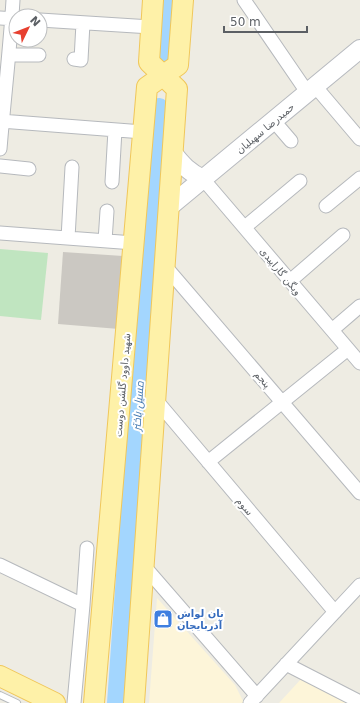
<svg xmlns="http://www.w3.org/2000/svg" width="360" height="703" font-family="'DejaVu Sans',Cairo,sans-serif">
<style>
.commercial{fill:#fdf5d9}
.green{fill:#c0e5c0}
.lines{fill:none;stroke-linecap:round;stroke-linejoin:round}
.river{stroke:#a3d6fe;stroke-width:20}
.building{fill:#cbc8c2}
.service-casing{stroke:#b6b9bd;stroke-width:8}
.minor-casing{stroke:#b6b9bd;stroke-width:15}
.secondary-casing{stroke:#b7babf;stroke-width:20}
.primary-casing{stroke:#f0c75a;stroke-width:22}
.service{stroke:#fff;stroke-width:6}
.minor{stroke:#fff;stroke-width:13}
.secondary{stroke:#fff;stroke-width:18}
.primary{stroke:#fef1a8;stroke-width:20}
.labels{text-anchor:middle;stroke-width:4;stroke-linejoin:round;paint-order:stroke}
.street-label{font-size:10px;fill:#5b5f64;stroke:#fff}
.shop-label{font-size:10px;font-weight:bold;fill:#366cbe;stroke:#fff;text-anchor:start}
.water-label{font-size:11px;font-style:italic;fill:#4076b0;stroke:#fff}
</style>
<rect width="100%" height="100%" fill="#eeece3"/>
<path class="commercial" d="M157 598 235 685 244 703H149Z
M302 678 349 703H279Z"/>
<path class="green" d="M0 249 48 253 41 320 0 316Z"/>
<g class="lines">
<path class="river" d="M163 54 167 0
M117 703 159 108"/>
</g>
<path class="building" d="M63 252 123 256 119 329 58 324Z"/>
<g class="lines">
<g class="service-casing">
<path id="service" d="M0 695 17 703"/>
</g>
<g class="minor-casing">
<path id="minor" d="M244 0 307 92
M0 18 16 19
M40 20 151 27
M9 55H39
M74 59 81 60 83 23
M315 86 360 139
M273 120 291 141
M0 121 143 132
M0 149C4 99 10 50 13 0
M0 166 29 169
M203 179 360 363
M112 182 115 130
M326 206 360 178
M245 227 300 181
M0 233 134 243
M68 238 72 167
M105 241 107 211
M165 266 360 493
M290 281 343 235
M332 330 360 306
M156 400 335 612
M208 462 348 349
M0 565 83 605
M144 566 257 696
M286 664 360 702
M74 703 83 605 87 548
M250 703 360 585"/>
</g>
<g class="secondary-casing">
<path id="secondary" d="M173 153C182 165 189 172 203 179
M169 207 360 49"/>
</g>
<g class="primary-casing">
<path id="primary" d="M0 676 55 703
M94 703 147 87 178 65 183 0
M134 703 177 89 149 62 153 0"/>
</g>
<use href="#service" class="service"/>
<use href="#minor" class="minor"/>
<use href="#secondary" class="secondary"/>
<use href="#primary" class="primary"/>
</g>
<defs>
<g id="shop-square" transform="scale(1)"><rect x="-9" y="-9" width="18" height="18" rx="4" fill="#3f7fe0" stroke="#fff"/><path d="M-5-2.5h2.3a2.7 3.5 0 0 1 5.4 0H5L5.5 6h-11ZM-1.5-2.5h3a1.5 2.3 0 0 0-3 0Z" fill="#fff"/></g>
</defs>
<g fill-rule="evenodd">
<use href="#shop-square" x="163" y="619"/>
</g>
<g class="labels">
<g class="street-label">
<text transform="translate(265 128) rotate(-40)" y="4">حمیدرضا سهیلیان</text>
<text transform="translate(281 271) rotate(50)" y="4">ویگن گاراپیدی</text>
<text transform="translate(263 379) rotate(49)" y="4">پنجم</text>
<text transform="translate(122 385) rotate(-85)" y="4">شهید داوود گلشن دوست</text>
<text transform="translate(245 506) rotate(50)" y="4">سوم</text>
</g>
<g class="shop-label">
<text x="177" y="617">نان لواش<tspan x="177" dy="12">آذربایجان</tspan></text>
</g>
<g class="water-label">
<text transform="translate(138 406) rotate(-86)" y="4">مسیل باختر</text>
</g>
</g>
<g transform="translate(28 28) rotate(47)"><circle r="19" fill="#ffffff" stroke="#bdbfc1"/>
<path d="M0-3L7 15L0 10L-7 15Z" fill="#e74030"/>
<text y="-6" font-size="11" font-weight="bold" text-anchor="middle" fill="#5b5f64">N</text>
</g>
<path d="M224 26v6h83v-6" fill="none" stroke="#5b5f64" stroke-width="2"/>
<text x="230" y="26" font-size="12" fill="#5b5f64" stroke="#ffffff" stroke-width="3" paint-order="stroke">50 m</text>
</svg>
